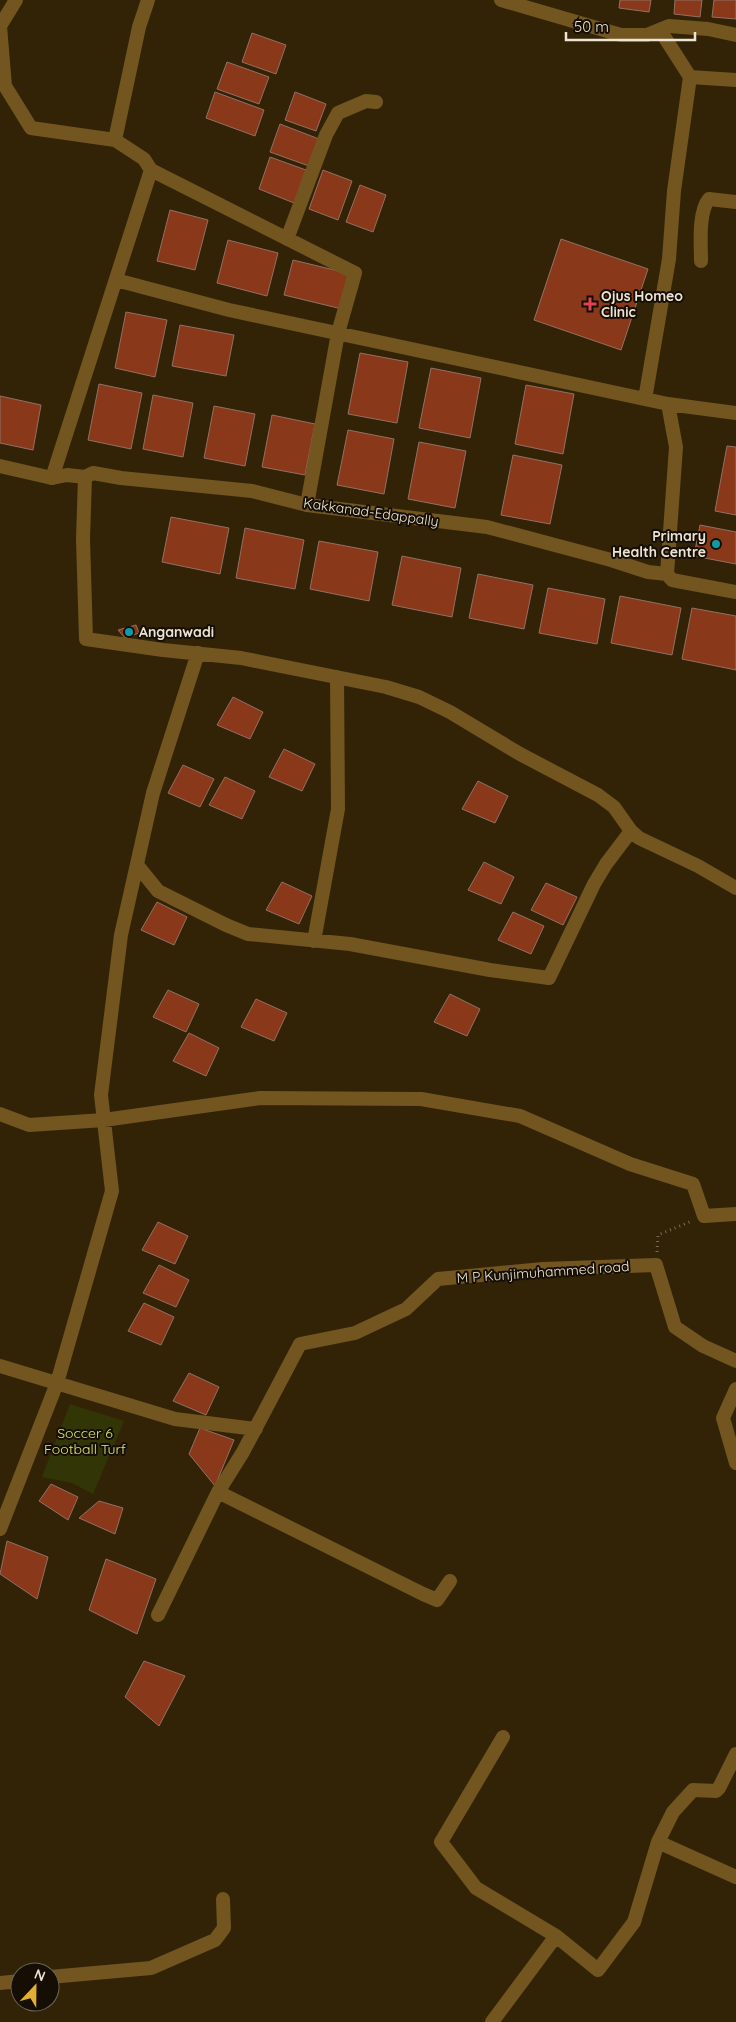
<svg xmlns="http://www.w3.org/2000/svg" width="736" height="2022" font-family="Quicksand,sans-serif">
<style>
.green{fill:#323506}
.building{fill:#89391a;stroke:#927064}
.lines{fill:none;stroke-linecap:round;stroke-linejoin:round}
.path{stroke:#796c54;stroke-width:3;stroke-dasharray:1 4;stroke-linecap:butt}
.minor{stroke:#72551f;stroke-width:14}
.tertiary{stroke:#72551f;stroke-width:14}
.health-dot{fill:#e0444e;stroke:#140e04;stroke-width:2}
.culture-dot{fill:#0f9aa8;stroke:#140e04;stroke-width:2}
.labels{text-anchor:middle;stroke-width:4;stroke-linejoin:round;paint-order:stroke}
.poi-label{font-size:14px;font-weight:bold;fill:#eee4d4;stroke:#140e04;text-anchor:start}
.street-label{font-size:14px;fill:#eee4d4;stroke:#140e04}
.park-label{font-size:14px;fill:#dfe86c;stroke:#140e04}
</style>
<rect width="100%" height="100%" fill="#322307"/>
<path class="green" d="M70 1404 124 1421 93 1494 72 1483 42 1477Z"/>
<path class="building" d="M620 0H651L649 12 619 8Z
M675 0H702L700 17 674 14Z
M714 0H736V19L712 17Z
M252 33 286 45 276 74 242 62Z
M227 62 269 77 259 104 217 89Z
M215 92 264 110 255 136 206 118Z
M295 92 326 104 316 131 285 120Z
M280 124 319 139 309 166 270 152Z
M270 157 306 170 294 203 259 189Z
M323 170 352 181 338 220 309 209Z
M360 185 386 195 373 232 346 222Z
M170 210 208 220 195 270 157 261Z
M561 239 648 269 621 350 534 320Z
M228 240 278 253 267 296 217 283Z
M293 260 351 274 342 309 284 295Z
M126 312 167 320 155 377 115 368Z
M180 325 234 335 226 376 172 366Z
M360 353 408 362 397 423 348 414Z
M431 368 481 378 470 438 419 428Z
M99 384 142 393 131 449 88 440Z
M526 385 574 394 563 454 515 444Z
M153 395 193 403 183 457 143 449Z
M0 396 41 405 33 450 0 443Z
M214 406 255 414 245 466 204 458Z
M272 415 315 424 305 475 262 467Z
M348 430 394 439 384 494 337 485Z
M419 442 466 451 455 508 408 499Z
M727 446 736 447V515L715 511Z
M513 455 562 465 550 524 501 515Z
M171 517 229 528 220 574 162 562Z
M700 525 736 532V564L694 556Z
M245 528 304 540 295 589 236 578Z
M319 541 378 552 369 601 310 589Z
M402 556 461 568 452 617 392 605Z
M478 574 533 585 524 629 469 618Z
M548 588 605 599 597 644 539 633Z
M620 596 681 608 672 655 611 643Z
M692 608 736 616V670L682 659Z
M136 625 139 633 125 638 118 630Z
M233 697 263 712 250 739 217 725Z
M284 749 315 764 302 791 269 777Z
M183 765 214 779 200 807 168 793Z
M225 777 255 791 242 819 209 805Z
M478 781 508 796 495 823 462 809Z
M484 862 514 877 501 904 468 890Z
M282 882 312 896 299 924 266 910Z
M546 883 577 897 563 925 531 910Z
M157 902 187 917 174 945 141 930Z
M513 912 544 926 531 954 498 940Z
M168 990 199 1004 186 1032 153 1017Z
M450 994 480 1009 467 1036 434 1022Z
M256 999 287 1013 274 1041 241 1027Z
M189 1033 219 1048 206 1076 173 1061Z
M158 1222 188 1236 175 1264 142 1250Z
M159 1265 189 1280 176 1307 143 1293Z
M144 1303 174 1317 161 1345 128 1331Z
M189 1373 219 1387 206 1415 173 1401Z
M200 1428 234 1440 215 1486 189 1454Z
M51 1484 78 1497 68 1520 39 1501Z
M99 1501 123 1508 115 1534 79 1518Z
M7 1541 48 1557 37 1599 0 1574Z
M106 1559 156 1579 137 1634 89 1610Z
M144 1661 185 1676 159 1726 125 1697Z"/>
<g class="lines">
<path class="path" d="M657 1252 658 1235 692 1221"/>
<path class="minor" d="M16 0 0 26 5 86 31 128 115 140 144 159 151 170 355 273 338 333 307 505
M501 0 621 35H647L669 26 708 29 736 35
M690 77 736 80
M115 140 139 27 148 0
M287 239 326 135 338 113 366 101 376 102
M701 261C701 245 698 212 709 199L736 202
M116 280 229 310 668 404
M645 399 669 259 674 191 690 77 660 30
M85 477 83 539 86 639 163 650 241 658 386 687 419 697 450 712 520 754 598 795 614 807 631 831 639 838 698 866 736 888
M52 478 151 170
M667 574 676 447 668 404 736 413
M137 865 158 891 226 925 248 934 350 944 490 970 549 978 594 884 606 864 631 831
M314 941 338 809 337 677
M0 1114 29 1125 104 1120 260 1098 421 1099 520 1116 630 1164 693 1184 704 1216 736 1214
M0 1366 175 1419 256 1429
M736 1389 723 1418 736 1463
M0 1529 57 1383 112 1191 101 1095 121 935 153 793 198 653
M450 1581 437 1600 423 1594 218 1492 243 1452 300 1344 355 1333 406 1309 438 1279 543 1269 656 1265 675 1327 703 1346 736 1361
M158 1615 218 1492
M658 1842 736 1877
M556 1936 598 1970 634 1922 658 1842 673 1812 693 1790 716 1791 719 1788 736 1754
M50 1977 151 1968 215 1940 224 1928 223 1899
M0 1983 20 1981
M492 2022 556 1936 476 1888 441 1842 503 1737"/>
<path class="tertiary" d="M0 466 52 478 67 475 85 477 93 473 121 478 252 491 307 505 487 527 611 560 648 572 667 574 672 580 736 592"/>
</g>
<path class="health-dot" d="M587.5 296.5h5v5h5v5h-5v5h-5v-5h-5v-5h5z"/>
<g class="culture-dot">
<circle cx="716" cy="544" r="5"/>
<circle cx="129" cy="632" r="5"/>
</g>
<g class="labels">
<g class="poi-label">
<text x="601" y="301">Ojus Homeo<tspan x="601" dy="16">Clinic</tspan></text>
<text x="706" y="541" text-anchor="end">Primary<tspan x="706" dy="16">Health Centre</tspan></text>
<text x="139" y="637">Anganwadi</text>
</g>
<g class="street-label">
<text transform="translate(371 512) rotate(8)" y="5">Kakkanad-Edappally</text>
<text transform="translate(543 1272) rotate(-4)" y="5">M P Kunjimuhammed road</text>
</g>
<g class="park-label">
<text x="85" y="1438">Soccer 6<tspan x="85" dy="16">Football Turf</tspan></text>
</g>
</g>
<g transform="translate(35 1987) rotate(22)"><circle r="24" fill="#140e04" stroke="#6b6457"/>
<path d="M0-4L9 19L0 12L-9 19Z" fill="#e2af34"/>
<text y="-8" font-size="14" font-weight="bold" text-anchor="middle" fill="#eee4d4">N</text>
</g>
<path d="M566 32v8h129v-8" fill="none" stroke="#eee4d4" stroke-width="2.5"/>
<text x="574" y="32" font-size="15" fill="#eee4d4" stroke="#140e04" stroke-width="4" paint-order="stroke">50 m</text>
</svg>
